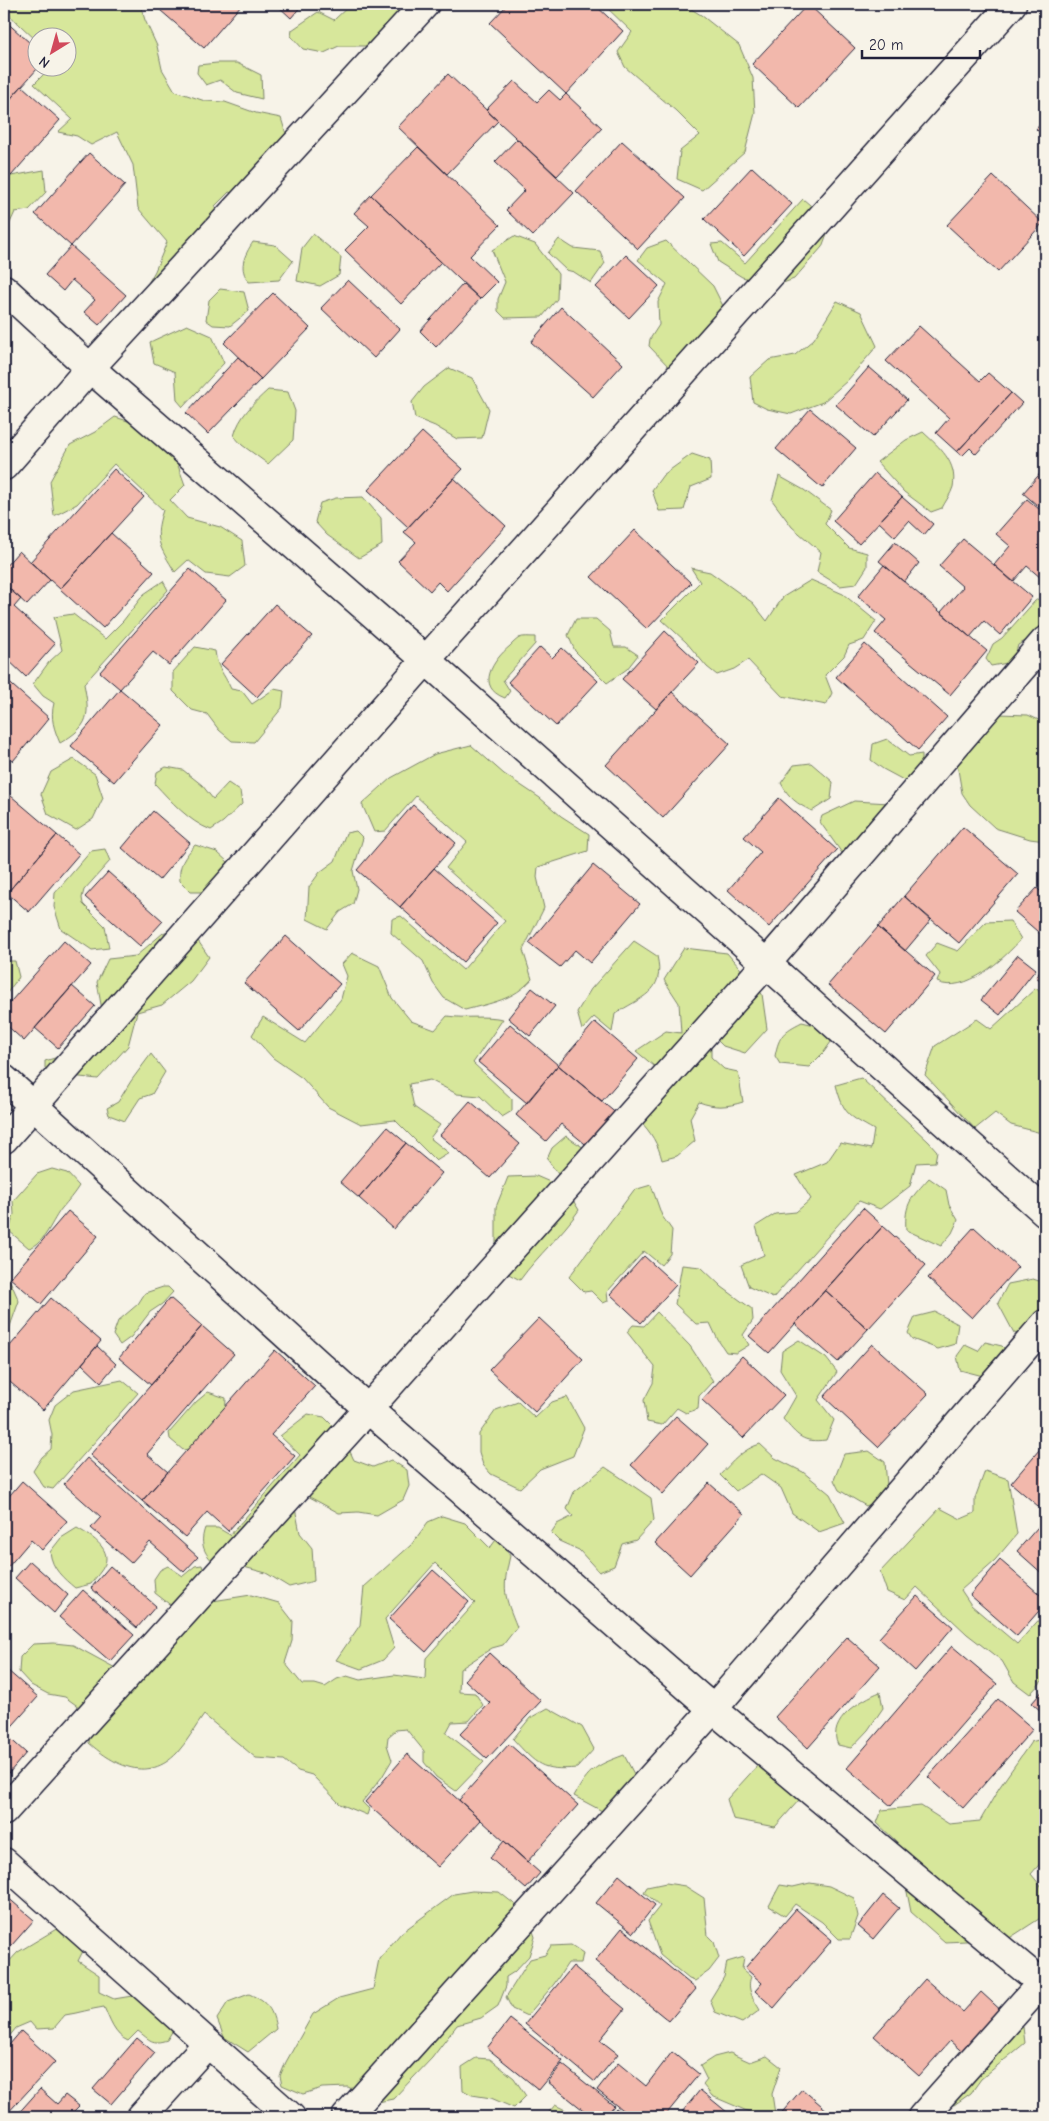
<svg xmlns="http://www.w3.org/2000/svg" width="1049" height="2121" font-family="'Comic Neue',sans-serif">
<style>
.green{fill:#d7e79b;stroke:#7c846b}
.building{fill:#f2b8ac;stroke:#22223b}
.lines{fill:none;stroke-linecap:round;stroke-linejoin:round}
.minor-casing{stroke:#22223b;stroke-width:31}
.minor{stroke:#f7f3e8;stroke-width:28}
</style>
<rect width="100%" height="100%" fill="#f7f3e8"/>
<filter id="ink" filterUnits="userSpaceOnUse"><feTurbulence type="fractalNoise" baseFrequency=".02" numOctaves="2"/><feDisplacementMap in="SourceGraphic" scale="10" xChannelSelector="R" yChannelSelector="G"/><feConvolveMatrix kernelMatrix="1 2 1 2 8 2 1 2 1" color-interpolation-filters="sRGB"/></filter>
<g filter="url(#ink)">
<path class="green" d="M4 4H140L145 20 157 46 162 69 175 91 205 101 225 102 256 113 281 118 286 134 306 147 250 199 229 192 215 206 218 231 142 294 155 271 167 242 138 208 133 165 117 132 91 145 77 136 58 132 72 119 34 84 50 68H68V38H38L37 41 4 10Z
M351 4H414L384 37 365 46H339L324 53 303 49 291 36 292 30 318 12 334 20Z
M603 4H683L701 15 739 45 753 78 755 113 745 152 702 190 677 179 680 151 700 135 676 111 625 67 618 52 632 32Z
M217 63H237L261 75 262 99 237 93 220 80 206 85 197 73 198 65Z
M44 170 46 192 29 210 15 212 4 236V185L11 176Z
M803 199 831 223 822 247 794 279 775 286 742 277 718 262 711 244 722 243 745 263Z
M313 234 341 257 339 275 320 286 297 281 302 248Z
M514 236 535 244 558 274 557 299 542 317 505 318 498 311V299L505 282 492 250Z
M559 239 573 248 600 251 605 263 591 283 574 272 566 270 548 253Z
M666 241 713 286 725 310 706 326 697 360 670 368 649 346 650 339 659 325 658 302 667 284 638 260 647 248Z
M253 242 275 245 293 261 279 280 249 282C238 268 244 256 253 242Z
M220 289 244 292 249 311 230 326 213 325 206 320 209 300Z
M837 301 861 312 877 346 847 381 823 402 791 414 767 409 753 402 750 377 769 360 795 355 814 339Z
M187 325 212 336 224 363 183 407 177 400 175 372 154 363 150 342Z
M449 368 472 378 489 409 482 438 457 439 435 426 415 418 412 402 424 387Z
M268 390 288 392 295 411 293 440 268 464 242 445 234 436C239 416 254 403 268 390Z
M115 417 144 426 176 460 185 485 170 500 187 518 220 527 242 541 245 566 230 577 206 574 188 560 175 572C160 547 153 540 163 510L114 464 77 504 54 516 50 481 70 445 95 432Z
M923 432C939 447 958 462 953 487 951 494 945 502 942 508L931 512 904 492 877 462 906 440Z
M692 454 710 460 711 479 691 487 684 510 659 511 652 490 663 475Z
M779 476 804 490 831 510 825 524 849 548 867 553V567L856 584 840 586 817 572 821 552 792 527 772 500Z
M363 497 381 518 382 545 359 558 327 535 315 522 320 503 336 498Z
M691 568 710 572 753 603 767 621 783 597 811 580 843 594 876 621 864 640 849 645 844 656 825 675 832 693 826 705 782 696 748 660 734 669 717 675 707 667 686 642 662 620 700 582Z
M163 581 168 590 84 684C90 715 90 726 60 743 54 729 50 718 54 703L43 696 33 684 49 662 62 650 54 617 73 614 105 639 123 621 144 594Z
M1041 597 1045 601V630L1018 645 1013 662 991 666 986 659 993 644 1002 638 1035 601Z
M576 619H596L610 631 614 647H626L638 655 627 669 607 683 575 651 568 635Z
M535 637V644L503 680 510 691 505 698C475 687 493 660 510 646 512 644 516 640 519 638 523 636 530 637 535 637Z
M195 647 215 651C217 669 224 673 231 689L242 691 252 704 274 689 284 691 282 708 254 742 232 741 219 730 207 714 192 710 173 691V672Z
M998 714 1028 715 1045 723V753L1042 765 1045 770V841L1030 839 995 828 970 805 962 793 955 752Z
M887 739 909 756 922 754V766L909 783 883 769 871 760 873 744Z
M471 745 504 774 540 798 561 816 589 834 588 851 538 867 537 877 544 908 523 950 532 979C514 1000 491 1003 465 1010L444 998 433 983 423 961 391 933 392 919 401 916 463 970 505 921 446 868 467 842 416 796 385 831 374 832 362 804 391 778 435 754Z
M74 759 95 774 103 798 93 819 76 830 48 814 41 794 51 772Z
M811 763 833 782 831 799 812 811C797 804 789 798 781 783L794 765Z
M166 767 183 770 202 785 213 799 228 783 240 791 242 804 223 822 211 830C188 821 171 801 155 784L157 772Z
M854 801 890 803 900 829 886 850 823 885V876L844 856 820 822 822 816Z
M356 831 363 838 353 871 357 889 353 904 340 912 327 929 307 919 309 887 320 872 335 861 346 833Z
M195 845 217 852 229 863 208 892H191L180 881C178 865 185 857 195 845Z
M105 849 110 861 84 890 82 898 83 904 105 926 109 948 92 950 61 929 54 907 55 893 91 851Z
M1010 921 1021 939C1005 958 965 995 937 982L940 974 926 956 937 943 958 951 986 922Z
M186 923 209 957 191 981 162 1005 137 1012 128 1046 98 1079 53 1074 45 1068V1061L58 1057 102 1010 97 982 108 959 136 956 163 933Z
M634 941 657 956C666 993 640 997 615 1014L612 1032 594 1017 582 1030 577 1012 591 989Z
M684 948 727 953 762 994 767 1029 745 1053 723 1046 711 1034V1057L724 1069 738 1072 743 1102C727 1107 715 1108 699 1102L690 1118 695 1141 677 1156 662 1160C658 1144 651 1132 639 1120L660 1071 636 1051 666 1031 681 1033 679 1003 664 980Z
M352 953 379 966 392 998 411 1021 435 1030 447 1016C466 1019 484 1015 503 1019L473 1063 512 1099V1111L502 1117 480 1096 457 1094 430 1080 409 1084 414 1107 440 1125 430 1138 449 1153 436 1161 395 1120 361 1124 328 1107 302 1078 273 1058 252 1035 263 1017 305 1043 341 999 347 976 342 964Z
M4 961H15L19 977 4 997Z
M1036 988 1045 998V1134L1011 1125 995 1113 975 1129 925 1075 935 1046 977 1019 991 1029Z
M802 1022 823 1027 831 1042 824 1052 809 1067 780 1064 775 1056C779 1035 784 1031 802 1022Z
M151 1054 165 1072 152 1094 140 1098 125 1121 109 1115 107 1108 118 1102 131 1081Z
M861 1078 929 1142 937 1151 935 1162 916 1163 910 1186 880 1209 859 1201 773 1298 749 1287 741 1265 764 1255 756 1226 775 1214 796 1212 811 1199 796 1175 827 1162 840 1143 871 1149 874 1130C848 1115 844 1115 836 1085Z
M566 1136 599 1158 596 1178 581 1185 558 1174 547 1159 552 1148Z
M52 1169 67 1173 79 1186C74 1194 68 1201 62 1208 52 1220 45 1244 29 1248L9 1231 14 1214 13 1201 37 1174Z
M536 1176 566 1189 579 1210C562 1235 538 1255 520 1280L503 1271 496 1256V1207L508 1177Z
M929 1178 946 1190 949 1205 958 1220 952 1233 941 1246 906 1230C904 1203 912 1197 929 1178Z
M651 1185 662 1216 672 1230 670 1254 661 1265 644 1251 607 1292 608 1301 603 1303 591 1291 584 1292 569 1277 634 1190Z
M682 1265 701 1267 722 1287 752 1309 753 1320 743 1335 749 1345 736 1353 726 1352 718 1340 710 1323 696 1324 675 1304Z
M4 1273 11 1283 19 1301 4 1343Z
M1033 1279 1045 1283V1329L1035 1338 1014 1333 998 1303 1008 1284Z
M163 1287H168L173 1292 162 1304 150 1312 131 1337 120 1345 113 1335 118 1321 138 1304 145 1293Z
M657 1312 690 1346 713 1381 699 1396 698 1409 686 1413 677 1408 662 1425 647 1422 644 1400 653 1383 655 1367 627 1332 633 1325 644 1326Z
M935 1312 958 1324 955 1344 938 1349 912 1339 908 1333 915 1317Z
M799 1340 826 1358 837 1372 818 1400 834 1420 826 1440C802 1443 798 1436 783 1419L796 1396 780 1370 782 1351Z
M985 1342 1002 1346 1010 1354 983 1376 960 1370 957 1356 965 1345 978 1351Z
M122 1380 138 1393 53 1489 44 1487 33 1471 42 1457 51 1449 52 1435 49 1420 55 1405 74 1390Z
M208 1392 226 1398 225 1425 209 1445 183 1450 170 1439 169 1433 196 1402Z
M567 1397 584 1428 573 1456 540 1469 520 1488 491 1474 483 1465 479 1452V1434L496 1410 518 1402 535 1418 552 1402Z
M308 1414 324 1417 342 1435 354 1460 373 1467 391 1460 407 1470 409 1486 403 1500 377 1515 358 1512 339 1513 306 1495 295 1508 300 1533 312 1548 314 1581 289 1587 266 1573 240 1566 224 1572C210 1559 197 1550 205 1528H218L230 1535 300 1455 280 1436Z
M760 1444 775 1458 803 1472 830 1494 845 1523 819 1532 792 1513 781 1488 761 1474 736 1491 720 1475C732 1462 743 1449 760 1444Z
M869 1451 885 1462 888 1497 866 1506 839 1490 834 1480 844 1454Z
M605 1467 651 1498 654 1520 636 1540 622 1544 614 1566 599 1572 579 1550 559 1541 551 1533 557 1524 573 1516 567 1509 574 1492Z
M985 1471 1008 1479 1017 1534 995 1560 961 1590 971 1605 1017 1644 1045 1613V1678L1030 1694 1014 1682 1002 1661 967 1634 917 1587 905 1600 887 1592 880 1572 940 1508 961 1519 975 1513V1498Z
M442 1516 465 1523 490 1548 498 1537 510 1556C502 1590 504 1595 517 1627L503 1645 492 1648 460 1669 459 1692 475 1693 483 1705 469 1721 452 1722 446 1733 484 1762 456 1791 436 1777 424 1762V1751L406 1729 396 1730 388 1737 387 1745 392 1760 382 1777 362 1802 369 1809 367 1815 340 1804 312 1775 298 1771 284 1760 256 1758 204 1715C195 1727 187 1742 177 1753 148 1783 115 1766 89 1743L90 1729 206 1602 251 1595 279 1603 293 1621 292 1641 285 1663 302 1684H315L325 1687 337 1679 347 1676 360 1680 394 1675 425 1679 426 1658 475 1603 435 1563 385 1619 394 1648 383 1660 361 1669 336 1660 360 1625 364 1587 411 1545 428 1522Z
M77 1528C89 1535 111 1547 105 1564 102 1571 95 1578 91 1584L75 1588C63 1578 52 1569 50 1552L61 1538Z
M202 1565 204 1572 173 1607 155 1593 154 1579 160 1570 168 1566 183 1576 195 1566Z
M54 1643 73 1645 119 1670 83 1710 65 1697 48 1694 31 1685 19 1672 20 1657 33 1644Z
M880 1692 883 1708 868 1730 851 1748 838 1745C826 1721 862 1699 880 1692Z
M548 1708 582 1727 594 1749 577 1768C541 1771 537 1765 513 1739L530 1718Z
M1045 1738V1858L1031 1874 1045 1891 1042 1917 1008 1939 945 1942 911 1912 897 1842 877 1823 882 1810 921 1806 949 1824 980 1821 999 1788 1031 1742Z
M624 1755 635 1776 623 1788 618 1800 604 1812 574 1796C590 1768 595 1766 624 1755Z
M758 1765 787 1781 800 1799 775 1827 733 1819 727 1799Z
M666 1883 685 1886 704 1898 708 1936 714 1942 719 1958 709 1971 695 1981 689 1979 660 1955 648 1921 660 1906 644 1892 647 1887Z
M810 1883 829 1886 854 1898 858 1916 850 1939H839L822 1922 795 1904 785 1916 769 1906 780 1885 793 1887Z
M472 1891 499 1892 527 1914 535 1937 529 1956 514 1972 506 1977V1986L498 2006 481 2018 457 2025 432 2058 393 2099 378 2102 348 2087 322 2088 303 2094 282 2085 280 2076 286 2062 313 2014 339 1998 373 1989 379 1959 401 1933 454 1894Z
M58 1928 71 1932 83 1951 78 1961 99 1975V1992L114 1999 138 1995 173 2030 167 2040C152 2045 150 2040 138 2031L128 2041C114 2035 110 2020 104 2007 90 2009 79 2013 65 2015L54 2028 36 2029 30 2022 16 2028 4 2043V1967L18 1952Z
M571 1945 583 1953 581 1963H568L554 1984 527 2016 512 2009 506 1997 530 1959 545 1955 551 1946Z
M744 1957 742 1969 751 1977C746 1989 754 2000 760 2010L742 2023 715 2012 710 2000 724 1977 727 1962Z
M249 1994C268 2002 273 2010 276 2029L248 2052 224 2037 217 2019 228 2002Z
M1015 2025 1023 2027 1025 2043 981 2079 971 2093 954 2105 942 2102 937 2080 943 2070 959 2055 976 2067Z
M730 2053 750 2062 767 2056 781 2067 772 2094 775 2114 761 2117 712 2096 703 2085 707 2080 700 2066 714 2057Z
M476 2058 490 2059 514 2078 526 2096 514 2108 491 2098 472 2095 463 2090 462 2067Z
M555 2105 580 2117H545Z"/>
<path class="building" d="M153 4H242L204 48Z
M276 4H303L291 18Z
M508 4H594L623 31 566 94 490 23Z
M808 4 855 48 799 108 752 64Z
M4 20 38 50V68L4 106Z
M448 74 498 121 447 174 398 127Z
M514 81 537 102 549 90 560 100 566 94 602 128 557 176 486 110Z
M22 86 60 120 11 176 4 170V106Z
M1045 119V138L1036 129Z
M517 139 574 193 533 236 506 210 525 190 495 162Z
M622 141 685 198 638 249 576 191Z
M418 147 500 225 470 256 497 282 480 299 371 195Z
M89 153 125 185 71 246 35 214Z
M752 167 792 204 744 256 704 219Z
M993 176 1043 223 998 272 947 225Z
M371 195 441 262 401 304 345 250 369 226 354 213Z
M71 246 126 295 99 325 84 312 95 300 72 280 63 291 45 275Z
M626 255 659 286 629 318 596 287Z
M348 280 400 329 374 358 321 308Z
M463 284 480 299 436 347 420 331Z
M273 293 310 328 261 379 224 343Z
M561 307 623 364 593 397 531 342Z
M919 326 980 381 988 373 1011 393 957 452 936 433 949 418 886 361Z
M238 357 261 379 208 434 186 413Z
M869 367 907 400 873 437 836 405Z
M1011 393 1022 403 976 454 970 448 962 456 957 452Z
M810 409 856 448 822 488 776 449Z
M422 432 463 469 408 527 368 490Z
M1045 468V512L1023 493Z
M114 469 144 497 60 589 30 562Z
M875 473 902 497 859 544 833 521Z
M454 478 506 526 447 591 438 582 430 591 398 561 416 542 404 532Z
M902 497 933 524 924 535 909 521 895 537 879 522Z
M1027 499 1045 514V574L1041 578 1027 566 1013 582 994 565 1010 546 996 534Z
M635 530 691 583 647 629 591 577Z
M111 533 154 572 103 628 60 589Z
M963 539 1032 597 1000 635 984 621 970 637 941 612 963 587 939 566Z
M895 542 919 563 904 582 879 561Z
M19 551 50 580 27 605 4 584V568Z
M884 565 987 651 950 695 875 633 886 620 858 596Z
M190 569 226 600 169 665 153 652 120 689 100 672Z
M4 584 21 599 14 607 55 644 26 677 4 656Z
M275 604 312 636 257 697 221 664Z
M665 631 699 663 656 709 622 679Z
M865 644 947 717 918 750 836 677Z
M540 647 552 658 562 648 598 681 556 726 508 682Z
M4 678 49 718 13 761 4 753Z
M120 689 163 725 114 782 71 746Z
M672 692 730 744 663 818 606 765Z
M4 790 57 835 7 893 4 890V842L8 837 4 834Z
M779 798 837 850 769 927 728 890 761 852 744 837Z
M413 805 456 843 400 907 357 870Z
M153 811 190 843 159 880 122 848Z
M963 827 1018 874 959 943 904 896Z
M57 835 79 854 29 912 7 893Z
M593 865 640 904 590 963 575 950 560 967 529 943Z
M434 868 497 923 463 962 400 907Z
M108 872 163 921 140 946 85 897Z
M1037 888 1045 896V938L1015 912Z
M904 896 931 920 905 951 878 927Z
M878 927 935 976 886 1034 828 985Z
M286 936 340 984 299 1031 244 983Z
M64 941 91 965 24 1041 4 1023V1009Z
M1018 955 1036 969 1000 1015 981 1000Z
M1045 966V984L1036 977Z
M72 986 95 1006 58 1048 35 1028Z
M532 988 555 1006 530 1036 508 1018Z
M595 1022 638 1059 602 1101 558 1065Z
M510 1024 558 1065 527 1103 478 1062Z
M558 1065 618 1115 590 1148 561 1124 546 1141 516 1115Z
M470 1101 520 1144 490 1178 440 1135Z
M387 1127 406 1143 359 1198 340 1182Z
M406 1143 442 1173 394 1229 359 1198Z
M863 1208 883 1226 769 1353 749 1336Z
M68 1211 98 1236 41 1304 10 1278Z
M883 1226 926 1265 868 1329 825 1290Z
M974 1227 1018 1267 972 1318 928 1278Z
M644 1256 676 1285 641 1323 610 1294Z
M825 1290 868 1329 838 1362 795 1324Z
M51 1298 101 1341 43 1410 4 1377V1353Z
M170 1298 202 1326 151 1385 119 1358Z
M539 1318 583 1359 535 1412 489 1370Z
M202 1326 234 1354 147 1454 168 1472 142 1501 90 1455Z
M872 1344 928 1394 878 1447 824 1397Z
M97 1346 116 1364 101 1382 82 1364Z
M275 1350 315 1386 271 1435 295 1456 228 1531 207 1512 185 1537 142 1501Z
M742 1356 784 1395 743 1438 702 1400Z
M676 1416 708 1444 663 1494 631 1465Z
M1045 1443V1512L1011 1483Z
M87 1458 198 1557 184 1572 150 1542 131 1563 91 1528 101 1517 64 1484Z
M22 1481 67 1521 42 1550 31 1540 8 1567 4 1564V1502Z
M709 1483 744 1514 690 1575 655 1543Z
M1045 1519V1576L1017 1551Z
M1000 1560 1045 1599V1604L1017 1636 970 1595Z
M30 1561 68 1595 54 1613 15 1578Z
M110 1566 156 1606 137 1628 91 1588Z
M433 1570 469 1602 426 1652 389 1619Z
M83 1590 134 1635 110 1661 59 1617Z
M917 1596 953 1627 915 1671 879 1638Z
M847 1637 880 1666 808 1748 775 1717Z
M952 1646 997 1684 891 1806 847 1768Z
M489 1653 541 1701 487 1759 460 1734 490 1703 465 1680Z
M7 1670 38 1697 5 1734 26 1753 4 1779V1674Z
M1045 1688V1715L1032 1703Z
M998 1699 1033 1729 963 1808 928 1777Z
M509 1744 578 1805 527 1862 459 1800Z
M407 1754 481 1820 438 1867 365 1802Z
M504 1841 540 1873 526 1889 490 1858Z
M619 1875 655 1905 633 1933 596 1903Z
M883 1895 899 1908 873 1939 858 1926Z
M6 1896 34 1920 4 1954V1899Z
M796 1909 832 1940 774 2008 755 1991 762 1983 745 1968Z
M622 1928 696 1989 669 2021 595 1961Z
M573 1966 625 2009 600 2040 618 2054 595 2082 525 2024Z
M925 1979 963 2012 981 1992 1005 2014 968 2057 950 2041 919 2076 874 2036Z
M510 2019 563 2061 539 2090 487 2048Z
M21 2031 55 2062 4 2117V2051Z
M137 2038 155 2053 111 2104 93 2089Z
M672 2052 699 2074 664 2117H631L597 2090 618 2063 646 2086Z
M562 2064 614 2106 604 2117H592L548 2082Z
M40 2089 57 2104 65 2095 79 2106 71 2114 75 2117H15Z
M802 2089 835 2117H778Z
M700 2090 733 2117H678Z
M616 2108 627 2117H608Z"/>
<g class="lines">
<g class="minor-casing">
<path id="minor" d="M4 289 90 368 426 660 1045 1212
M4 466 90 368 425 4
M4 1079 368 1409 713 1709 1045 1986
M4 1139 426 660 1012 4
M4 1811 368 1409 766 964 1045 641
M4 1862 291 2117
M141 2117 207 2044
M346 2117 713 1709 1045 1324
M922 2117 1045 1979"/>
</g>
<use href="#minor" class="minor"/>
</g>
</g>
<rect width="1049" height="2121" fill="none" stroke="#f7f3e8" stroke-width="20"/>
<rect x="10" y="10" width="1029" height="2101" fill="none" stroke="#22223b" stroke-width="2" filter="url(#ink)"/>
<g transform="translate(52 52) rotate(217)"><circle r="24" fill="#f7f3e8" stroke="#a29fa3"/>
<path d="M0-4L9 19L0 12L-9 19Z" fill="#d1495b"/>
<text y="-8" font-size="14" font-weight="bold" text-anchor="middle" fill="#22223b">N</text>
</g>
<path d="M862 50v8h118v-8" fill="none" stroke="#22223b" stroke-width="2.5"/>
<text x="869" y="50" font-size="15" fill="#22223b" stroke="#f7f3e8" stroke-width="4" paint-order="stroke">20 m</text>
</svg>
